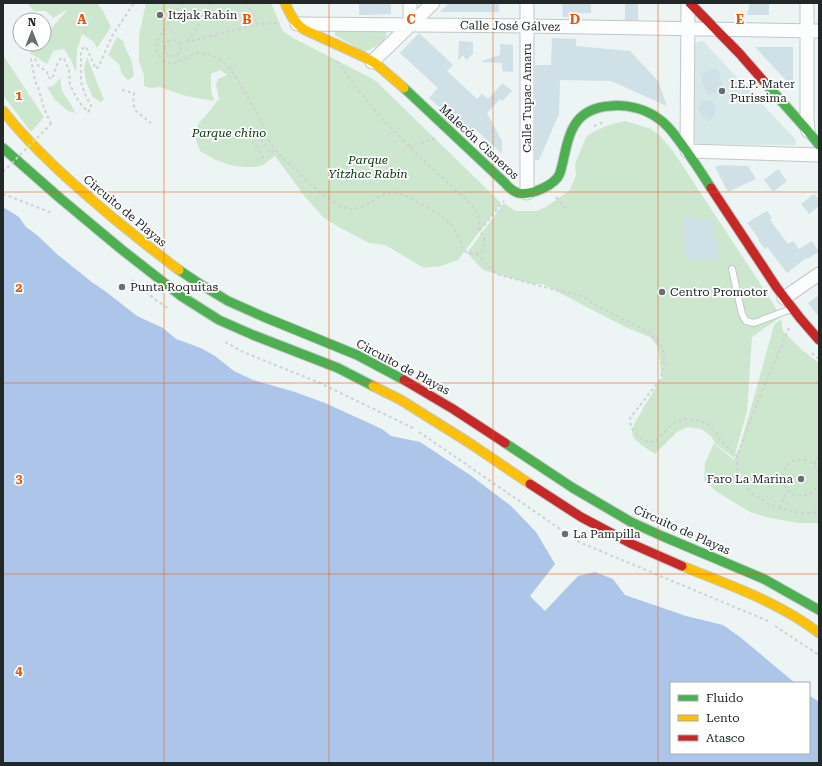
<svg xmlns="http://www.w3.org/2000/svg" width="822" height="766" font-family="'Roboto Serif',serif">
<style>
.built{fill:#d7e8e9}
.green{fill:#cde7cf}
.water{fill:#acc5e9}
.building{fill:#cfe0e6}
.lines{fill:none;stroke-linecap:round;stroke-linejoin:round}
.lane-casing{stroke:#c1c7c7;stroke-width:8}
.street-casing{stroke:#c1c7c7;stroke-width:15}
.fast-casing{stroke:#c1c7c7;stroke-width:11}
.slow-casing{stroke:#c1c7c7;stroke-width:11}
.jam-casing{stroke:#c1c7c7;stroke-width:11}
.path{stroke:#cfd2d2;stroke-width:2;stroke-dasharray:3 3;stroke-linecap:butt}
.lane{stroke:#fcfdfd;stroke-width:6}
.street{stroke:#fcfdfd;stroke-width:13}
.fast{stroke:#4caf50;stroke-width:9}
.slow{stroke:#ffc107;stroke-width:9}
.jam{stroke:#c62828;stroke-width:9}
.path-bridge{stroke:#cfd2d2;stroke-width:2;stroke-dasharray:3 3;stroke-linecap:butt}
.grid{fill:none;stroke:#e8590c;stroke-width:1;stroke-opacity:0.55}
.poi-dot{fill:#696f6f;stroke:#fff;stroke-width:1.5}
.labels{text-anchor:middle;stroke-width:3.5;stroke-linejoin:round;paint-order:stroke}
.poi-label{font-size:12px;fill:#222828;stroke:#fff;text-anchor:start}
.street-label{font-size:12px;fill:#222828;stroke:#fff}
.park-label{font-size:12px;font-style:italic;fill:#033507;stroke:#fff}
.grid-label{font-size:13px;text-anchor:middle;font-weight:bold;fill:#e8590c;stroke:#fff;stroke-width:3.5;stroke-linejoin:round;paint-order:stroke}
</style>
<rect width="100%" height="100%" fill="#ecf4f4"/>
<path class="built" d="M703 41 796 140 795 145 699 144 693 140 694 43Z"/>
<path class="green" d="M27 3H97L103 11 111 27 97 48 94 42 82 34 77 50 76 72 71 60 64 49 53 51 47 64 30 53 38 44H44V37L68 9 53 18 46 11H34Z
M146 3H271L283 31 293 38 371 78 377 82 501 203 458 260 441 266 424 268 385 245 369 243 337 226 323 217 306 198 275 156 263 165 256 167H244L229 165 216 160 200 151 195 137 198 124 207 114 219 99 216 85 218 79 227 75 220 70 211 74V90L214 101 186 96 160 87 150 88 144 86V75L139 61V35Z
M338 31H385L387 35C382 45 374 48 364 52L335 35V32Z
M117 37 123 41 125 47 132 62 134 76 128 80 122 74 119 64 108 55Z
M3 55 44 117 31 132 3 95Z
M87 57 104 100 100 102 92 96 86 81 84 69Z
M60 78 62 91 76 113 68 111 55 100 47 87 53 86Z
M625 121 651 129 660 136 673 151 771 300 781 317 752 337 747 411 734 458 715 443 711 436 701 429 687 427 677 432 655 454C628 436 626 437 643 409V408L662 378 658 347 650 337 625 327 543 284H532L483 270 467 253 504 203 515 211H537L546 207 570 190 576 175 575 164 586 137 591 133 606 126Z
M781 319 783 331 801 349 819 363V523H799L770 518 750 512 717 492 704 480 705 463 714 443 734 460 739 450 763 365 774 325Z"/>
<path class="water" d="M3 207 19 217 26 227 37 235 58 255 93 283 105 291 137 316 163 328 176 339 201 348 215 356 234 371 253 380 295 392 325 403 382 429 391 436 420 442 470 475 511 506 536 532 555 564 530 596 545 611 578 576 595 572 613 579 625 595 686 616 723 625 740 637 795 683H671V753H809V695L819 702V763H3Z"/>
<path class="building" d="M359 3H391V14L359 15Z
M449 3H499V12H440Z
M562 3H591V13H575V17H563Z
M625 3H638V20H625Z
M750 3H769V15H747Z
M419 33 453 65 447 71 477 99 482 94 488 99 503 83 512 91 502 101 500 99 487 113 502 141V154L474 128 470 132 444 110V111L429 98 438 88 400 53Z
M552 38 576 39V46L630 51 658 81 667 106 611 81 560 80 559 114 539 160H535V65H551Z
M459 41 473 42V54L466 60 463 55 458 61Z
M500 44 513 45V72L502 71V63L482 62V61L500 55Z
M755 47H793V88Z
M717 68 724 90 707 95 700 74Z
M712 100 716 108 714 117 708 122 698 110 702 101Z
M720 165 748 166 756 179 728 192 715 167Z
M778 169 787 181 773 192 764 180Z
M814 194 819 200V206L809 214 801 204Z
M767 211 772 218 770 220 788 244 793 241 799 249 812 241 819 252 807 259 806 258 787 273 767 247 765 249 758 240 759 239 747 223Z
M684 217 700 218V220H714V238H718L719 260 686 259V245H683Z
M819 295V317L808 303Z"/>
<g class="lines">
<g class="lane-casing">
<path id="lane" d="M732 269 742 314 746 321 754 323 791 309"/>
</g>
<g class="street-casing">
<path id="street" d="M688 3 687 151 819 155
M807 3V121L808 131
M297 24 527 26 819 31
M410 25V3
M372 62 433 3
M527 193V3
M784 298 819 274"/>
</g>
<g class="fast-casing">
<path id="fast" d="M767 85 808 131 819 145
M404 88 505 183C508 187 513 191 518 193 530 196 556 185 560 173 565 157 566 139 574 126 582 112 595 107 610 106 627 104 646 109 659 119 668 125 674 134 680 142 691 157 701 172 711 188
M3 148 61 199 121 249 181 296 219 320 253 335 338 368 373 386
M179 270 200 284 228 301 264 317 357 355 404 380
M505 443 573 488 631 522 662 536 764 579 819 610"/>
</g>
<g class="slow-casing">
<path id="slow" d="M285 3C290 14 294 23 305 30L364 57 375 63 404 88
M3 111C35 151 73 184 112 217 134 235 156 253 179 270
M373 386 401 400 471 444 530 484
M682 566C729 585 779 602 819 633"/>
</g>
<g class="jam-casing">
<path id="jam" d="M690 3 739 53 767 85
M711 188 777 288 800 318 819 340
M404 380 453 409 505 443
M530 484 581 517 632 544 682 566"/>
</g>
<path class="path" d="M182 3 157 41C156 47 156 53 161 58 174 72 186 54 199 53 208 53 218 58 224 63 235 72 241 87 248 98 252 105 257 112 260 119 263 126 265 133 268 139 275 152 288 163 299 173 307 181 316 190 326 197 333 201 342 208 350 209 369 210 380 189 398 193 409 196 443 215 450 224 453 228 458 234 460 239 462 246 460 250 469 253 483 259 491 241 479 231L478 213 473 206 418 155 381 118 353 83 336 60
M246 3 258 24
M165 48a8 8 0 1 1 16 0a8 8 0 1 1-16 0Z
M188 41 212 3
M180 44 187 42 258 24 278 23
M122 90 134 93 133 103 136 111 151 123
M51 124 44 108 38 87 35 81 31 59H35L38 65 47 72 48 77 52 79 58 62 61 58 64 59 69 70 70 85 79 102 88 112 91 108V105L86 97 81 82V51L84 47H86L96 69 99 66 112 36 134 3
M594 126 604 122
M409 146 437 138
M257 160 263 158 246 131 254 128 269 153 276 150
M3 194 52 213
M556 197 568 211
M480 230 504 201
M476 254 497 274 544 287 580 295 597 306 650 333 663 348 664 366 660 380 630 418 631 428 645 441 655 442 670 426 684 419 698 420 709 425 717 434 721 441 737 456
M132 280 157 301 168 308
M789 328 755 408 737 456V468L738 474 742 482 753 494 772 506 804 514 819 512
M225 342 243 352 320 383 413 428
M812 353 819 359
M419 432 579 542 768 621
M814 464 819 456
M819 473C811 453 782 456 783 478 783 499 813 502 819 482
M780 508 787 490
M775 626 819 655"/>
<use href="#lane" class="lane"/>
<use href="#street" class="street"/>
<use href="#fast" class="fast"/>
<use href="#slow" class="slow"/>
<use href="#jam" class="jam"/>
<path class="path-bridge" d="M3 172 51 124"/>
</g>
<path class="grid" d="M164 3V763M329 3V763M493 3V763M658 3V763M3 192H819M3 383H819M3 574H819"/>
<g class="poi-dot">
<circle cx="160" cy="15" r="4"/>
<circle cx="722" cy="91" r="4"/>
<circle cx="122" cy="287" r="4"/>
<circle cx="662" cy="292" r="4"/>
<circle cx="801" cy="479" r="4"/>
<circle cx="565" cy="534" r="4"/>
</g>
<g class="labels">
<g class="poi-label">
<text x="168" y="19">Itzjak Rabin</text>
<text x="730" y="88">I.E.P. Mater<tspan x="730" dy="14">Purissima</tspan></text>
<text x="130" y="291">Punta Roquitas</text>
<text x="670" y="296">Centro Promotor</text>
<text x="793" y="483" text-anchor="end">Faro La Marina</text>
<text x="573" y="538">La Pampilla</text>
</g>
<g class="street-label">
<text transform="translate(510 26) rotate(1)" y="4">Calle José Gálvez</text>
<text transform="translate(527 98) rotate(-90)" y="4">Calle Tupac Amaru</text>
<text transform="translate(479 142) rotate(43)" y="4">Malecón Cisneros</text>
<text transform="translate(125 211) rotate(40)" y="4">Circuito de Playas</text>
<text transform="translate(403 367) rotate(28)" y="4">Circuito de Playas</text>
<text transform="translate(682 530) rotate(24)" y="4">Circuito de Playas</text>
</g>
<g class="park-label">
<text x="229" y="137">Parque chino</text>
<text x="368" y="164">Parque<tspan x="368" dy="14">Yitzhac Rabin</tspan></text>
</g>
</g>
<g class="grid-label">
<text x="82" y="24">A</text>
<text x="247" y="24">B</text>
<text x="411" y="24">C</text>
<text x="575" y="24">D</text>
<text x="740" y="24">E</text>
<text x="19" y="100">1</text>
<text x="19" y="292">2</text>
<text x="19" y="483">3</text>
<text x="19" y="675">4</text>
</g>
<rect width="822" height="766" fill="none" stroke="#222828" stroke-width="8"/>
<rect x="670" y="682" width="140" height="72" fill="#ffffff" stroke="#a7a9a9"/>
<rect x="678" y="695" width="20" height="6" fill="#4caf50" stroke="#a7a9a9"/>
<text x="706" y="702" font-size="12" fill="#222828">Fluido</text>
<rect x="678" y="715" width="20" height="6" fill="#ffc107" stroke="#a7a9a9"/>
<text x="706" y="722" font-size="12" fill="#222828">Lento</text>
<rect x="678" y="735" width="20" height="6" fill="#c62828" stroke="#a7a9a9"/>
<text x="706" y="742" font-size="12" fill="#222828">Atasco</text>
<g transform="translate(32 32)"><circle r="19" fill="#ffffff" stroke="#a7a9a9"/>
<path d="M0-3L7 15L0 10L-7 15Z" fill="#696f6f"/>
<text y="-6" font-size="11" font-weight="bold" text-anchor="middle" fill="#222828">N</text>
</g>
</svg>
